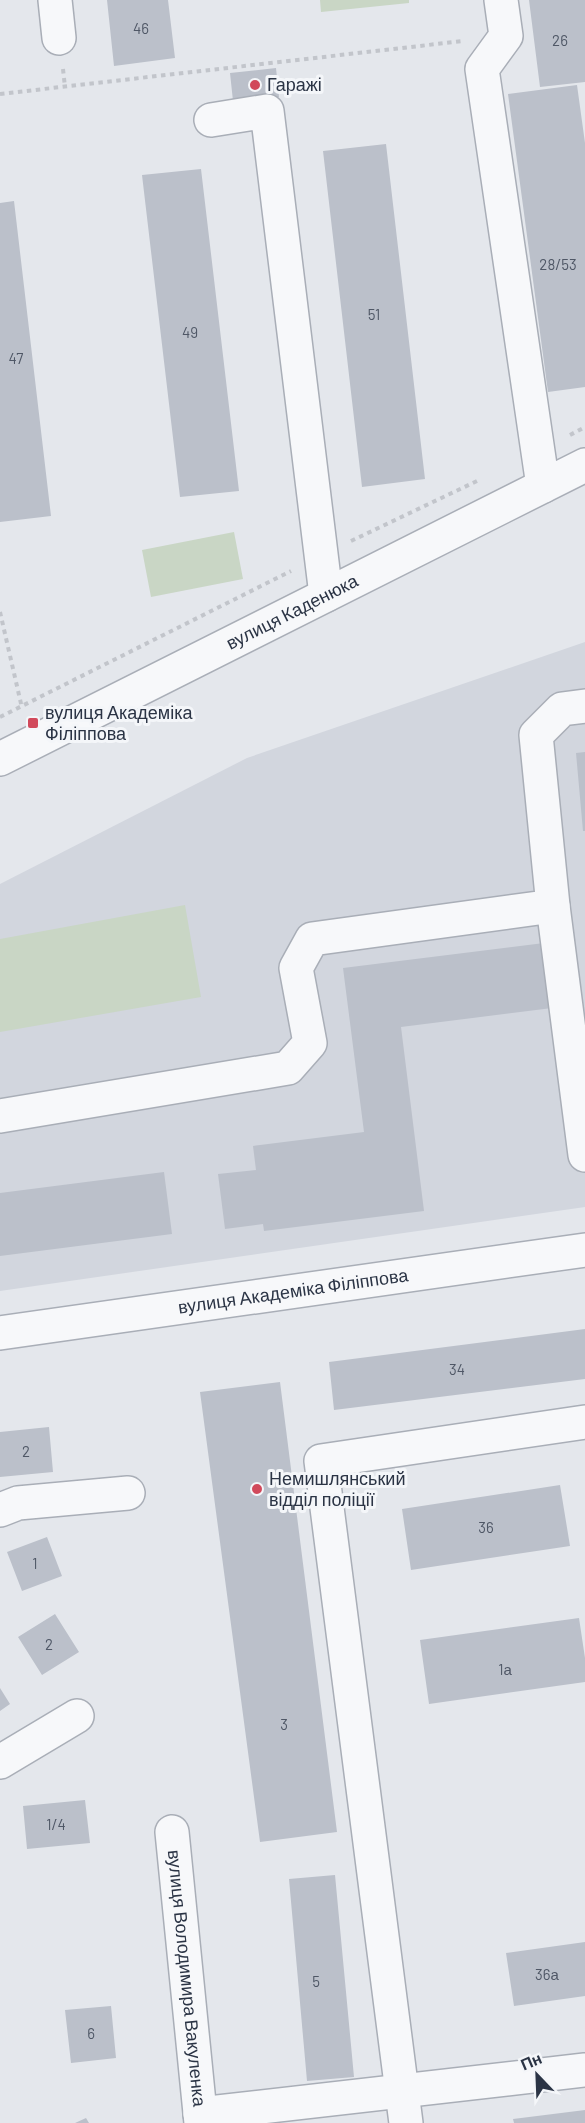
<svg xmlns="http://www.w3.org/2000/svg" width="585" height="2123" font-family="Barlow,sans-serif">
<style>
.built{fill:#d2d6de}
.green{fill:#c9d6c5}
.building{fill:#bbc0ca}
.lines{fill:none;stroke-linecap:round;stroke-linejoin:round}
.minor-casing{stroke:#a9aeb7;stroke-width:36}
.path{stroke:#c2c5cb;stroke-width:4;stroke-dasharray:4.5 4.5;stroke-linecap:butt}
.minor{stroke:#f7f8fa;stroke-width:33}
.poi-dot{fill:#d1495b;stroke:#f4f6f9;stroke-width:2}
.labels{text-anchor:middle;stroke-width:6;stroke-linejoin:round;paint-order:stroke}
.number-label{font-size:15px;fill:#4f5766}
.poi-label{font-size:18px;fill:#2b3445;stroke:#f4f6f9;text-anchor:start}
.street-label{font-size:18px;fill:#2b3445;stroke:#f4f6f9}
</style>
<rect width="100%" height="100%" fill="#e4e7ec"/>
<path class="built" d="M585 642V1207L0 1291V884L247 758Z"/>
<path class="green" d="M320 0H409V3L321 12Z
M234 532 243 579 151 597 142 550Z
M185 905 201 997 0 1032V939Z"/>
<path class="building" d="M107 0H168L175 58 114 66Z
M529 0H585V82L540 87Z
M276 68 279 97 233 101 230 73Z
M577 85 585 143V387L548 392 508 94Z
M386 144 425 479 362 487 323 151Z
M201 169 239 491 180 497 142 175Z
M14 201 51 516 0 522V203Z
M585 752V831H583L576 753Z
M544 943 552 1008 401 1027 424 1211 264 1231 263 1224 225 1229 218 1174 256 1170 253 1146 364 1132 343 968Z
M164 1172 172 1234 0 1256V1193Z
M585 1329V1379L334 1410 329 1362Z
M280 1382 337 1832 260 1842 200 1392Z
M49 1427 53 1472 0 1477V1432Z
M560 1485 570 1546 411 1570 402 1509Z
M47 1537 62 1576 22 1591 7 1552Z
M55 1614 79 1652 42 1675 18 1637Z
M579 1618 585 1658V1682L429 1704 420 1640Z
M0 1688 10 1704 0 1711Z
M85 1800 90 1843 27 1849 23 1806Z
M335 1875 354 2077 307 2081 289 1879Z
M585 1942V1996L514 2006 506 1953Z
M111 2006 116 2058 71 2063 65 2010Z
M585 2110V2123H514L513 2119Z
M86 2118 89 2123H75Z"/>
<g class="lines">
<g class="minor-casing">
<g id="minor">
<path d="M55 0 59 38"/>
<path d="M501 0 506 36 482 69 543 486"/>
<path d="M211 120 267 111 326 595"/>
<path id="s1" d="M0 759 585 465"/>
<path d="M553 906 585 1155"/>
<path d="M0 1116 288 1068 310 1043 296 968 312 939 553 906 536 735 562 709 585 706"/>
<path id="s2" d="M0 1333 585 1250"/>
<path d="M0 1510 18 1503 128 1493"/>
<path d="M0 1762 77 1716"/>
<path id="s3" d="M172 1832 201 2123"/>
<path d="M200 2114 585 2070"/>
<path d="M406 2123 321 1461 585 1422"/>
</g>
</g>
<path class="path" d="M63 69 65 87
M0 94 463 41
M570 435 585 427
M351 541 477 481
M0 612 22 708
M0 717 291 571"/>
<use href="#minor" class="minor"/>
</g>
<g class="poi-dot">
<circle cx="255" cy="85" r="6"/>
<rect x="27" y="717" width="12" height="12" rx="3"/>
<circle cx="257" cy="1489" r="6"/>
</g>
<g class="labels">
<g class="number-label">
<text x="141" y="34">46</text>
<text x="560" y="46">26</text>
<text x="558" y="270">28/53</text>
<text x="374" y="320">51</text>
<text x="190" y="338">49</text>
<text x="16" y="364">47</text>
<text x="457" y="1375">34</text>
<text x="26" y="1457">2</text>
<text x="486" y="1533">36</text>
<text x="35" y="1569">1</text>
<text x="49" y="1650">2</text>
<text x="505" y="1675">1а</text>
<text x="284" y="1730">3</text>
<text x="56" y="1830">1/4</text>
<text x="547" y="1980">36а</text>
<text x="316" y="1987">5</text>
<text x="91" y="2039">6</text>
</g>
<g class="poi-label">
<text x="267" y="91">Гаражі</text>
<text x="45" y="719">вулиця Академіка<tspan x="45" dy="21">Філіппова</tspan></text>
<text x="269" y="1485">Немишлянський<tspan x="269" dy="21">відділ поліції</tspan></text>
</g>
<g class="street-label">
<text dy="6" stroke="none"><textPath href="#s1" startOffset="327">вулиця Каденюка</textPath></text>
<text dy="6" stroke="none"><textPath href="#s2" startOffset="296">вулиця Академіка Філіппова</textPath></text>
<text dy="6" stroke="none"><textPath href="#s3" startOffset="147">вулиця Володимира Вакуленка</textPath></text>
</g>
</g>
<g transform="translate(537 2075) rotate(337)" stroke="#f4f6f9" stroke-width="4.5" paint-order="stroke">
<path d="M0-4.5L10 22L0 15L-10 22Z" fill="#2b3445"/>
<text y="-9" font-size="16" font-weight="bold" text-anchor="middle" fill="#2b3445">Пн</text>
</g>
</svg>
